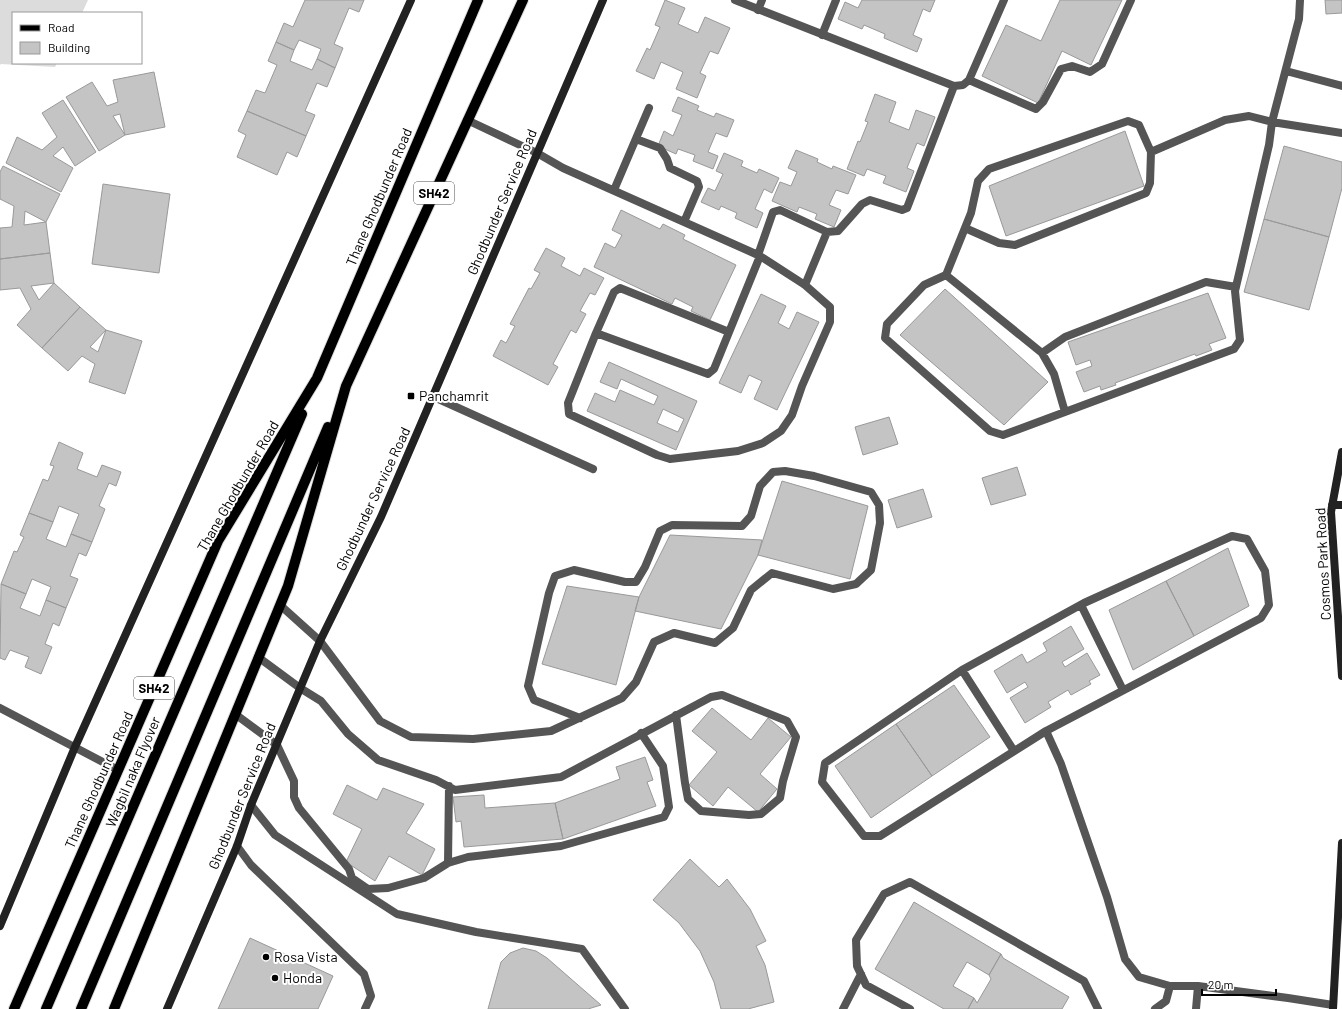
<svg xmlns="http://www.w3.org/2000/svg" width="1342" height="1009" font-family="Barlow,sans-serif">
<style>
.green{fill:#dcdcdc}
.building{fill:#c4c4c4;stroke:#999;fill-rule:evenodd}
.lines{fill:none;stroke-linecap:round;stroke-linejoin:round}
.primary-casing{stroke:#dbdbdb;stroke-width:12}
.lane{stroke:#555;stroke-width:8}
.street{stroke:#555;stroke-width:8}
.secondary{stroke:#222;stroke-width:8}
.primary{stroke:#000;stroke-width:10}
.poi-dot{fill:#000;stroke:#fff;stroke-width:1.5}
.labels{text-anchor:middle;stroke-width:4;stroke-linejoin:round;paint-order:stroke}
.shield{fill:#fff;stroke:#4c4c4c;stroke-width:1}
.shield-label{font-size:13px;font-weight:bold;fill:#000}
.street-label{font-size:14px;fill:#000;stroke:#fff}
.poi-label{font-size:14px;fill:#000;stroke:#fff;text-anchor:start}
</style>
<rect width="100%" height="100%" fill="#fff"/>
<path class="green" d="M0 0H88L82 13H13V63H57L55 67 1 64 0 65Z"/>
<path class="building" d="M305 0H364L359 12 349 8 334 44 343 48 335 68 317 59 321 49 299 40 294 50 276 42 284 23 293 27Z
M665 0 685 8 678 24 698 33 705 17 730 28 718 54 710 51 700 73 706 76 697 98 676 89 683 72 661 62 654 79 636 71 647 48 650 50 660 27 655 25Z
M862 0H935L930 12 923 9 913 35 922 39 917 52 884 38 885 34 864 25 862 29 838 19 845 2 858 8Z
M1060 0H1122L1091 65 1062 51 1038 103 982 76 1006 25 1041 41Z
M1325 0H1342V13L1326 14Z
M276 42 294 50 290 61 312 70 317 59 335 68 327 87 317 83 305 111 315 115 306 136 247 111 256 90 265 93 277 65 268 61Z
M154 72 165 127 125 135 99 151 66 97 92 82 107 106 118 102 113 80ZM120 114 125 135 113 116Z
M875 94 896 102 889 122 909 130 916 110 935 117 924 146 917 143 907 168 914 171 906 192 883 183 886 176 867 169 864 176 847 169 858 141 860 142 868 122 865 121Z
M678 97 699 106 697 110 714 117 716 113 734 120 727 137 716 133 708 152 718 156 713 169 693 161 695 155 678 149 676 154 658 146 664 131 673 136 682 115 672 111Z
M63 100 96 152 75 166 63 147 53 156 73 168 61 192 6 163 17 137 42 150 57 137 42 113Z
M247 111 306 136 297 157 287 152 277 175 237 157 246 135 238 131Z
M1125 131 1144 186 1006 236 989 186Z
M1284 146 1342 162V188L1329 237 1264 219Z
M796 150 818 159 817 162 832 169 833 166 856 175 848 194 836 190 829 205 841 210 834 227 815 219 817 214 799 207 797 212 772 201 780 182 791 186 797 172 788 168Z
M724 153 743 161 741 166 757 173 759 169 779 178 772 193 764 189 755 209 763 213 757 228 735 218 737 213 721 206 719 210 701 202 708 188 715 191 723 174 716 171Z
M3 166 60 194 46 222 50 253 0 259V228L12 227 14 206 0 199V172ZM25 211 46 222 24 225Z
M103 184 170 194 159 273 92 264Z
M621 210 660 229 663 224 685 235 683 239 736 265 710 320 691 311 693 307 675 298 672 304 594 267 605 243 615 248 622 235 612 230Z
M1264 219 1329 237 1309 310 1244 292Z
M546 248 565 258 561 266 580 276 584 268 604 278 595 295 590 293 580 311 586 314 576 333 571 330 553 364 558 367 548 385 493 356 501 340 506 343 515 326 510 324 529 288 531 289 540 273 534 270Z
M50 253 54 283 80 307 42 348 17 325 31 309 20 288 0 290V259ZM54 283 39 300 31 286Z
M945 289 1048 382 1004 425 900 335Z
M1208 293 1226 338 1209 344 1212 350 1196 356 1195 354 1115 383 1116 385 1101 390 1100 386 1084 392 1076 372 1092 366 1090 360 1076 365 1068 342Z
M761 294 786 306 778 323 789 329 797 312 819 322 777 410 754 399 762 381 749 375 741 393 719 383Z
M80 307 106 330 142 341 125 394 89 382 95 364 82 356 68 371 42 348ZM106 330 98 352 90 347Z
M609 362 697 401 676 450 587 411 595 393 615 402 620 390 654 405 658 396 621 379 617 389 600 382ZM663 409 684 419 678 432 657 423Z
M889 417 898 444 863 455 855 427Z
M59 442 83 453 77 469 97 477 102 465 121 472 116 486 109 483 99 506 105 509 92 542 71 534 79 514 59 506 53 522 29 513 43 479 48 481 54 466 50 465Z
M1017 467 1026 495 991 505 982 478Z
M782 481 868 506 850 579 758 555Z
M923 489 932 517 897 528 888 500Z
M29 513 53 522 46 539 66 547 71 534 92 542 86 556 79 553 70 576 78 579 66 608 46 600 51 587 32 579 26 594 1 584 14 551 17 552 24 537 20 535Z
M670 535 762 540 758 555 721 629 635 611 639 597Z
M1228 548 1249 606 1194 636 1166 581Z
M1166 581 1194 636 1133 670 1109 610Z
M1 584 26 594 20 608 40 616 46 600 66 608 59 626 53 623 45 644 52 647 41 674 25 667 29 657 10 650 5 660 0 658Z
M567 586 639 597 616 685 542 664Z
M1071 626 1084 649 1062 662 1065 667 1087 653 1100 675 1089 681 1091 684 1071 695 1068 690 1048 702 1051 707 1025 723 1010 698 1028 687 1025 682 1007 693 994 671 1022 654 1027 663 1047 651 1043 643Z
M954 685 990 737 932 776 896 724Z
M712 708 751 740 768 718 791 737 760 774 777 789 758 812 728 787 713 806 689 785 717 752 692 731Z
M896 724 932 776 871 818 835 766Z
M645 757 653 780 647 782 656 806 563 839 555 803 620 779 616 767Z
M347 785 377 800 383 788 424 804 406 833 435 849 422 875 389 856 375 881 346 862 362 829 333 814Z
M484 795 485 808 555 803 563 839 464 847 461 821 456 822 453 797Z
M690 859 719 887 727 879 750 909 766 941 756 946 765 965 774 1002 748 1009H721L714 982 700 951 679 923 653 900Z
M914 902 1001 954 989 975 967 962 953 986 974 998 968 1009H944L875 969Z
M250 938 333 976 318 1009H218Z
M523 948 536 951 547 958 601 1005 588 1009H488L501 962 510 953Z
M1001 954 1003 958 1069 997 1062 1009H968L974 998 977 1003 991 979 989 975Z"/>
<g class="lines">
<g class="primary-casing">
<path id="primary" d="M14 1009 218 541 317 378 478 0
M46 1009 302 414
M81 1009 328 427
M114 1009 288 586 346 386 523 0"/>
</g>
<path class="lane" d="M0 708 118 770
M251 805 275 835 397 914 476 932 582 949 625 1009
M237 846 251 865 364 974 371 996 365 1009"/>
<path class="street" d="M735 0 954 86 963 85 969 80 1004 0
M1300 0 1299 19 1272 122 1269 145 1235 291 1240 340 1234 349 1003 435 990 431 885 338 887 324 924 285 946 275 971 213 978 181 989 169 1128 121 1139 125 1151 152 1225 120 1249 116 1272 122 1342 133
M758 10 762 0
M822 35 836 0
M1286 71 1342 86
M969 80 1036 109 1043 102 1061 69 1072 66 1090 72 1102 64 1131 0
M467 120 537 153 563 168 758 255
M636 139 660 148 667 159 670 168 697 181 699 187 684 222
M614 190 649 108
M965 228 999 243 1015 245 1146 193 1150 183 1151 152
M827 232 838 231 862 204 870 200 902 210 907 208 954 86
M760 256 805 285 830 307V322L802 386 792 415 781 431 763 443 738 451 670 459 657 455 569 414 568 403 596 333 708 374 714 369 760 256 758 255 773 212 780 210 827 232 805 285
M946 275 1042 353 1054 374 1065 412
M596 333 614 292 620 288 729 332
M1042 353 1065 337 1206 282 1236 287
M434 397 593 469
M280 605 320 641 380 721 411 737 473 739 551 731 622 698 636 682 654 642 674 633 715 643 733 628 751 590 772 573 833 589 856 584 871 570 880 523 879 505 871 492 814 476 785 471 773 472 760 486 751 516 742 526 672 525 660 531 645 567 636 582H625L574 570 555 576 549 593 528 686 534 700 580 718
M1081 605 1123 690
M258 657 300 688 321 701 348 734 378 760 436 780 455 790 561 777 711 697 722 695 787 721 796 737 783 781 780 798 761 814 749 815 701 811 688 799 685 783 676 715
M962 670 1014 751
M235 714 277 745 294 781V797L299 808 349 869 352 878 368 889 388 888 424 878 448 863 468 857 561 846 664 817 669 807 663 766 641 733
M1046 731 1261 618 1269 605 1265 571 1247 539 1232 536 1084 603 962 670 825 763 822 782 864 836H880L1046 731 1061 764 1107 897 1125 959 1139 977 1170 986H1198L1288 998 1333 1005
M448 863 449 786
M843 1009 861 974
M910 1009 866 985 857 966 856 940 884 894 910 882 1084 981 1098 1009
M1155 1009 1166 1001 1170 986
M1196 1009 1198 986"/>
<path class="secondary" d="M1342 452 1331 512 1342 676
M1332 505H1342
M0 926 75 747 411 0
M167 1009 237 846 251 805 320 641 381 517 603 0
M1333 1009 1342 843"/>
<use href="#primary" class="primary"/>
</g>
<g class="poi-dot">
<rect x="407" y="392" width="8" height="8" rx="2"/>
<circle cx="266" cy="957" r="4"/>
<circle cx="275" cy="978" r="4"/>
</g>
<g class="labels">
<g class="shield">
<rect x="414" y="182" width="40" height="22" rx="3"/>
<rect x="134" y="677" width="40" height="22" rx="3"/>
</g>
<g class="shield-label">
<text x="434" y="198">SH42</text>
<text x="154" y="693">SH42</text>
</g>
<g class="street-label">
<text transform="translate(379 197) rotate(-67)" y="5">Thane Ghodbunder Road</text>
<text transform="translate(502 202) rotate(-67)" y="5">Ghodbunder Service Road</text>
<text transform="translate(238 486) rotate(-60)" y="5">Thane Ghodbunder Road</text>
<text transform="translate(373 499) rotate(-65)" y="5">Ghodbunder Service Road</text>
<text transform="translate(1323 564) rotate(-93)" y="5">Cosmos Park Road</text>
<text transform="translate(133 772) rotate(-67)" y="5">Wagbil naka Flyover</text>
<text transform="translate(99 780) rotate(-66)" y="5">Thane Ghodbunder Road</text>
<text transform="translate(242 796) rotate(-68)" y="5">Ghodbunder Service Road</text>
</g>
<g class="poi-label">
<text x="419" y="401">Panchamrit</text>
<text x="274" y="962">Rosa Vista</text>
<text x="283" y="983">Honda</text>
</g>
</g>
<rect x="12" y="12" width="130" height="52" fill="#ffffff" stroke="#999999"/>
<rect x="20" y="25" width="20" height="6" fill="#000000" stroke="#999999"/>
<text x="48" y="32" font-size="12" fill="#000000">Road</text>
<rect x="20" y="42" width="20" height="12" fill="#c4c4c4" stroke="#999999"/>
<text x="48" y="52" font-size="12" fill="#000000">Building</text>
<path d="M1202 989v6h74v-6" fill="none" stroke="#000000" stroke-width="2"/>
<text x="1208" y="989" font-size="12" fill="#000000" stroke="#ffffff" stroke-width="3" paint-order="stroke">20 m</text>
</svg>
